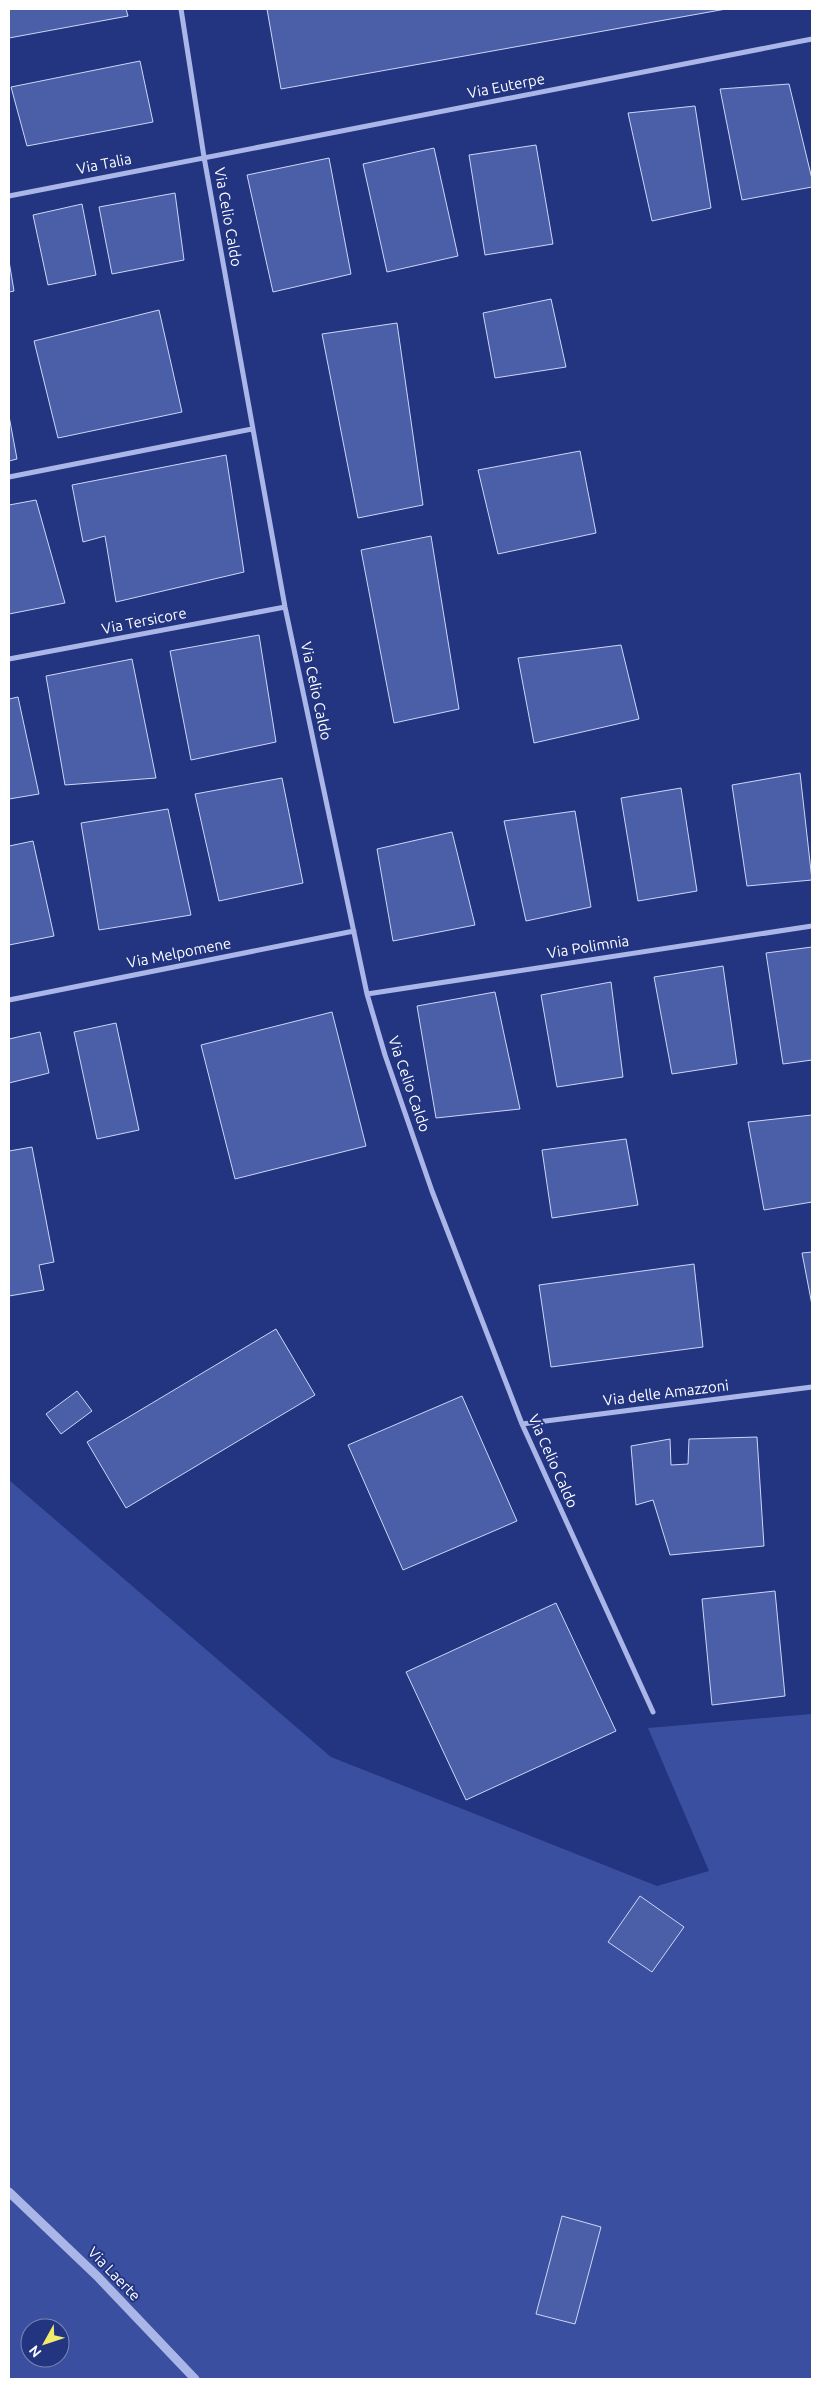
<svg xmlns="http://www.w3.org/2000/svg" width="821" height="2388" font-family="Ubuntu,sans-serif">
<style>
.green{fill:#3a4f9f;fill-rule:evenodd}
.building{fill:#4b5fa9;stroke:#cdd6f5}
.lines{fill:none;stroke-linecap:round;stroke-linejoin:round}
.minor{stroke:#aab6e7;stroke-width:5}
.tertiary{stroke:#aab6e7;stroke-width:9}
.labels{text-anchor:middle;stroke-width:4;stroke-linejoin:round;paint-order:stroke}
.street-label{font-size:15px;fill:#fff;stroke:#233581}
</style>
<rect width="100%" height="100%" fill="#233581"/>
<path class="green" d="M9 1480 331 1757 657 1886 709 1871 648 1728 812 1714V2379H9ZM30 2328H60V2358H30Z"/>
<path class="building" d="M9 9H126L128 16 9 38Z
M267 9H726L281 89Z
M140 61 153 122 27 146 11 87Z
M789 84 812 179V187L742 200 720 89Z
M695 106 711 208 652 221 628 113Z
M536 145 553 244 485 255 469 155Z
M434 148 458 256 387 272 363 164Z
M329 158 351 274 273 292 247 175Z
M175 193 184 260 112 274 99 207Z
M82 204 96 275 48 285 33 215Z
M9 261 14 291 9 292Z
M551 299 566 367 495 378 483 313Z
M159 310 182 412 58 438 34 341Z
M397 323 423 505 358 518 322 334Z
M9 416 17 459 9 461Z
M580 451 596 533 498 554 478 470Z
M226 455 244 572 116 602 105 536 83 542 72 485Z
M36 500 65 603 9 614V505Z
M431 536 459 709 394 723 361 550Z
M259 635 276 742 191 760 170 651Z
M621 645 639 719 534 743 518 658Z
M132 659 156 778 65 785 46 676Z
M18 697 39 794 9 799V699Z
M800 773 812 880 747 886 732 785Z
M282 778 303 883 219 901 195 794Z
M681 788 697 891 638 901 621 798Z
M168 809 191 915 99 930 81 823Z
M575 811 591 907 526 921 504 821Z
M452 832 475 925 393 941 377 849Z
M33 841 54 936 9 945V846Z
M812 947V1060L783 1064 766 953Z
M723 966 737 1064 672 1074 654 977Z
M611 982 623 1077 557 1087 541 995Z
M495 992 520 1109 436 1118 417 1006Z
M332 1012 366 1146 235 1179 201 1045Z
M116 1023 139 1130 97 1139 74 1032Z
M40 1032 49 1073 9 1083V1039Z
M812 1115V1202L764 1210 748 1122Z
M626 1139 638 1205 552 1218 542 1150Z
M32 1147 54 1262 39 1265 44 1290 9 1296V1151Z
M812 1252V1305L802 1253Z
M694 1264 703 1347 551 1367 539 1285Z
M276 1329 315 1395 126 1508 87 1442Z
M77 1391 92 1411 61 1434 46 1414Z
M462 1396 517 1521 403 1570 348 1445Z
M757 1437 764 1546 670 1555 653 1500 636 1505 631 1446 670 1439 671 1465 688 1464 689 1439Z
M775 1591 785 1696 712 1705 702 1599Z
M556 1603 616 1731 466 1800 406 1672Z
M640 1896 684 1927 652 1972 608 1942Z
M562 2216 601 2227 575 2324 536 2314Z"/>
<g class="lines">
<path class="minor" d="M181 9 204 157 285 607 367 994 385 1055 432 1191 522 1424 653 1712
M9 196 812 39
M9 477 252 429
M9 659 285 607
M367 994 812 926
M9 1000 354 931
M522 1424 812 1387"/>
<path class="tertiary" d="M9 2192 97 2276 195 2379"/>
</g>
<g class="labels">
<g class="street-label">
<text transform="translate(506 86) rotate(-11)" y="5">Via Euterpe</text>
<text transform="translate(104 164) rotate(-11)" y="5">Via Talia</text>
<text transform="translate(228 217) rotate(80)" y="5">Via Celio Caldo</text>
<text transform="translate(144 621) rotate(-11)" y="5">Via Tersicore</text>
<text transform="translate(316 691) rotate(78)" y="5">Via Celio Caldo</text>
<text transform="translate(588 947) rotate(-9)" y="5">Via Polimnia</text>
<text transform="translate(179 953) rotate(-11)" y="5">Via Melpomene</text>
<text transform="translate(409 1084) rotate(71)" y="5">Via Celio Caldo</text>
<text transform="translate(666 1393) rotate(-7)" y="5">Via delle Amazzoni</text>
<text transform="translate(553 1461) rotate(66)" y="5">Via Celio Caldo</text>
<text transform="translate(114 2274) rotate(46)" y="5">Via Laerte</text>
</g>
</g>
<rect width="821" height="2388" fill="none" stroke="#ffffff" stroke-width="20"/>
<g transform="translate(45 2343) rotate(230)"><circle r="24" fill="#233581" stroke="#7b86b3"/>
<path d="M0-4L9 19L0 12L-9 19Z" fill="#f2ec6d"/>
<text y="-8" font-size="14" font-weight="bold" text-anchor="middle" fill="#ffffff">N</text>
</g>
</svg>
